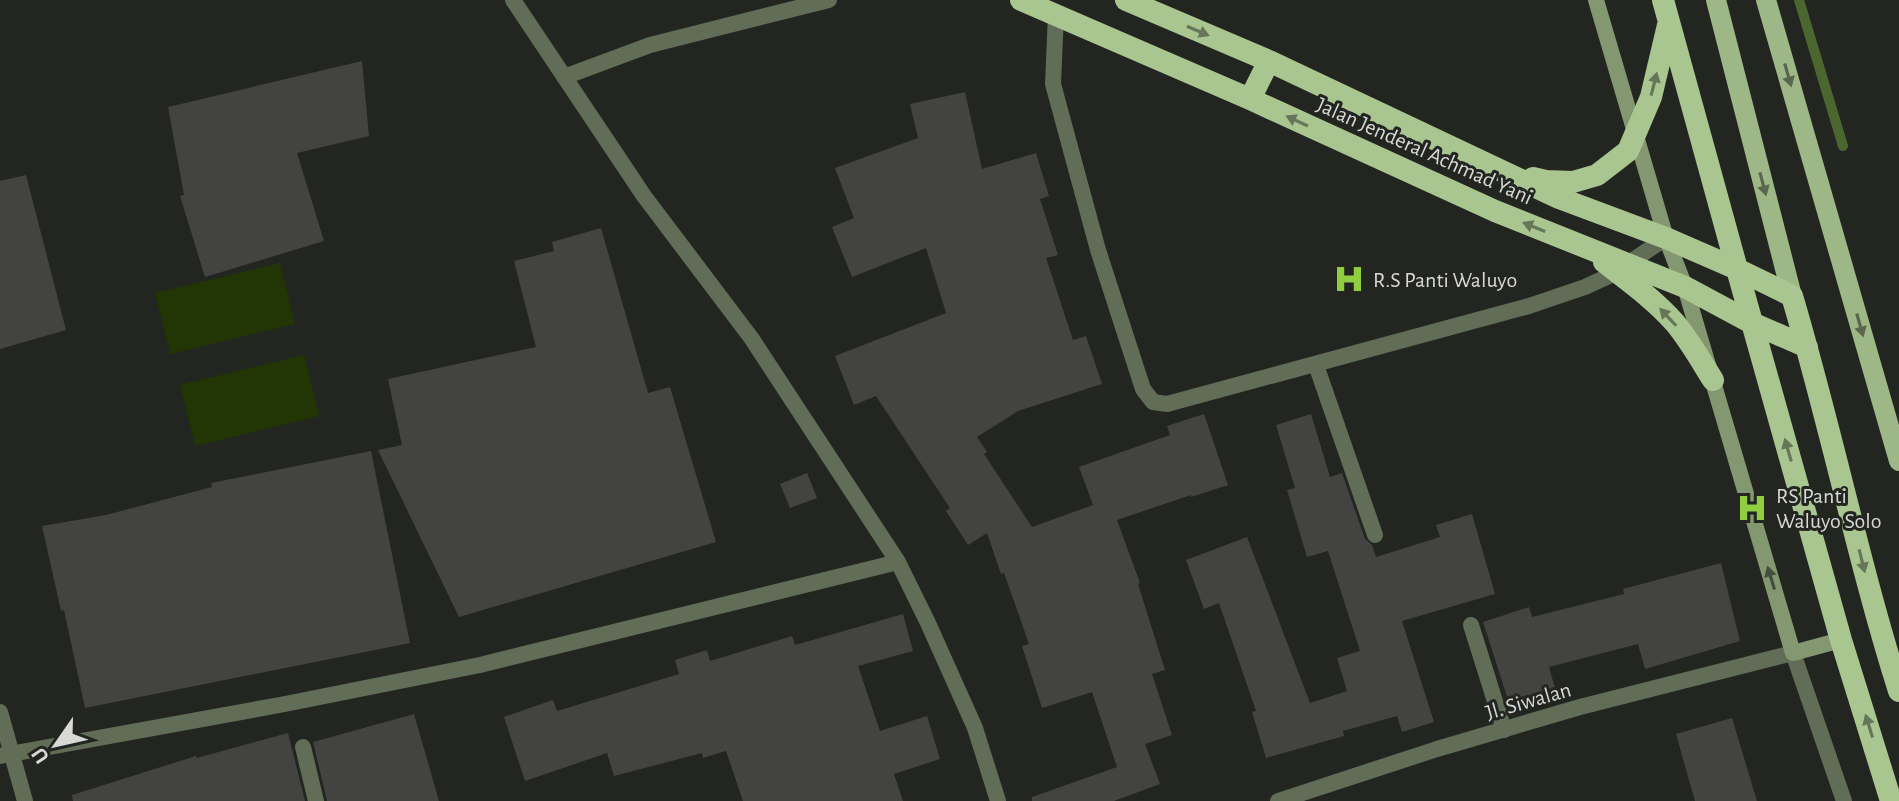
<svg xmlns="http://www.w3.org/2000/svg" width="1899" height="801" font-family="'Alegreya Sans',sans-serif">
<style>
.green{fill:#223605}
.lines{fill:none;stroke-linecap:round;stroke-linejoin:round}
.stream{stroke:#4c6630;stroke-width:10}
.building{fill:#434441}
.minor{stroke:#616d56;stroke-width:16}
.tertiary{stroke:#616d56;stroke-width:16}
.secondary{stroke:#839771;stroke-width:16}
.primary{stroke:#9eb786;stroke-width:20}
.trunk{stroke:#aac690;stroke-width:22}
.oneway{fill:#667658}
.oneway2{fill:#5a674e}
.oneway3{fill:#454d3d}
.labels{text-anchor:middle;stroke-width:6;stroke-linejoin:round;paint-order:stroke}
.street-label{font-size:22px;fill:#d8d9d7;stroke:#232521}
.poi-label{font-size:22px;fill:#d8d9d7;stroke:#232521;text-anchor:start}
</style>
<rect width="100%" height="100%" fill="#232521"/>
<path class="green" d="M280 263 295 324 170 354 155 293Z
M304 355 319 416 195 446 180 385Z"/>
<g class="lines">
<path class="stream" d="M1799 0 1843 146"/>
</g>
<path class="building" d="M362 61 369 136 297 153 324 241 205 277 180 196 184 195 168 107Z
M965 92 982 169 1036 153 1049 196 1040 199 1058 255 1046 258 1073 340 1086 336 1102 384 1018 411 977 437 987 452 984 454 1032 527 1093 505 1079 467 1170 435 1167 426 1204 414 1228 485 1191 497V495L1117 520 1140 583 1138 584 1165 670 1152 674 1172 735 1145 744 1160 784 1114 801H1032V797L1117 767 1092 692 1042 708 1022 646 1029 644 1004 573 1001 574 987 533 968 545 946 511 950 508 876 396 854 405 835 356 946 313 926 248 852 277 832 227 854 218 835 168 918 138 910 104Z
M26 175 66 330 0 349V181Z
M601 228 648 393 670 387 716 542 459 617 378 450 402 445 388 379 536 347 514 261 554 251 552 242Z
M1311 414 1330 477 1342 473 1365 539 1372 545 1376 557 1440 537 1436 525 1472 514 1495 594 1402 621 1434 722 1402 732 1397 716 1343 731 1344 736 1266 758 1252 712 1256 711 1219 603 1204 609 1186 560 1247 537 1310 703 1347 691 1337 658 1360 651 1328 551 1307 557 1287 490 1295 488 1276 425Z
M371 451 410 643 85 708 64 610 61 611 42 526 106 515 212 487 211 483Z
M807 473 817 498 790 508 780 484Z
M1721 563 1740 641 1645 669 1638 644 1549 667 1555 688 1509 703 1483 622 1529 607 1532 617 1624 594 1623 589Z
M903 614 913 651 858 666 880 731 927 716 940 759 894 774 903 801H743L726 751 703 758 702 753 614 776 607 753 525 781 504 717 553 700 557 711 679 674 675 660 707 650 710 661 792 636 795 645Z
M414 714 439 801H327L313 742Z
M1732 718 1757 801H1695L1676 734Z
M288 733 305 801H73L72 795 196 756 197 758Z"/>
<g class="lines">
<path class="minor" d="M513 0 644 196 752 339 898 562 928 623 975 728 998 801
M1056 14 1053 84 1098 250 1143 389 1153 402 1167 404 1529 306 1585 287 1611 275 1666 238
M564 77 650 45 829 0
M1316 365 1375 535
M1471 625 1504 730
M1793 653 1844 801
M303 747 316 801
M0 756 285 704 480 665 898 562"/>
<path class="tertiary" d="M0 712 25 801
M1278 801 1437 749 1580 707 1793 653"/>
<path class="secondary" d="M1596 0 1666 238 1685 287 1793 653 1841 640"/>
<path class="primary" d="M1716 0 1792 296
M1766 0 1899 461"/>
<path class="trunk" d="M1021 0 1250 99 1495 211 1685 287 1752 323 1807 347
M1126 0 1269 61 1559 198 1666 238 1737 269 1792 296C1831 427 1858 561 1899 691
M1663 0 1737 269 1841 640 1891 801
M1250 99 1269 61
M1533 178 1546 181 1573 182 1597 175 1628 151 1651 97 1668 25
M1604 262C1628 281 1654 299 1675 323 1690 341 1701 361 1713 380"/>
</g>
<defs><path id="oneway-solid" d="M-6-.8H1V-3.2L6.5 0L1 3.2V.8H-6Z" transform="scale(2)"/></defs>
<g class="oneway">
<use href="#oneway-solid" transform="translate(1198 31) rotate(23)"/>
<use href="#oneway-solid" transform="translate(1654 84) rotate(-76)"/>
<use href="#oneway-solid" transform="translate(1297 121) rotate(-155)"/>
<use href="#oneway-solid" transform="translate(1534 227) rotate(-158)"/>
<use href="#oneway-solid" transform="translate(1668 317) rotate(-133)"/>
<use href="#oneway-solid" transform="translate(1788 450) rotate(-106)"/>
<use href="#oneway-solid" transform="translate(1862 561) rotate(76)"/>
<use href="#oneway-solid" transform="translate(1869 726) rotate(-107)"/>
</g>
<g class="oneway2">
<use href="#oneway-solid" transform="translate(1788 75) rotate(74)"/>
<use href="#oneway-solid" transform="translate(1763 184) rotate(75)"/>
<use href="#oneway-solid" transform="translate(1860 325) rotate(74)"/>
</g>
<use class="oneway3" href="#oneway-solid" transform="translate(1771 578) rotate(-107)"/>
<defs>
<g id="hospital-bare" transform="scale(2.4)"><path d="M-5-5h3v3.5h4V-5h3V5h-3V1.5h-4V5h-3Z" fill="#90cd41" stroke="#232521" stroke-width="2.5" paint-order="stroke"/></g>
</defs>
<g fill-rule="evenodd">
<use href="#hospital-bare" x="1349" y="279"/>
<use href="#hospital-bare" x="1752" y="508"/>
</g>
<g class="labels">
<g class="street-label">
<text transform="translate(1425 150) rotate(24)" y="8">Jalan Jenderal Achmad Yani</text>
<text transform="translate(1528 700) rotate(-16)" y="8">Jl. Siwalan</text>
</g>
<g class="poi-label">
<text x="1373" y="287">R.S Panti Waluyo</text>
<text x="1776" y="503">RS Panti<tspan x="1776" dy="25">Waluyo Solo</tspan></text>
</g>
</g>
<g transform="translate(56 745) rotate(236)" stroke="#232521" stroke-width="6" paint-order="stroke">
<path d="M0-6L14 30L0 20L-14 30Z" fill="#d8d9d7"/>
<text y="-12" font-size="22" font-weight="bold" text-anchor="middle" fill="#d8d9d7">U</text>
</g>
</svg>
